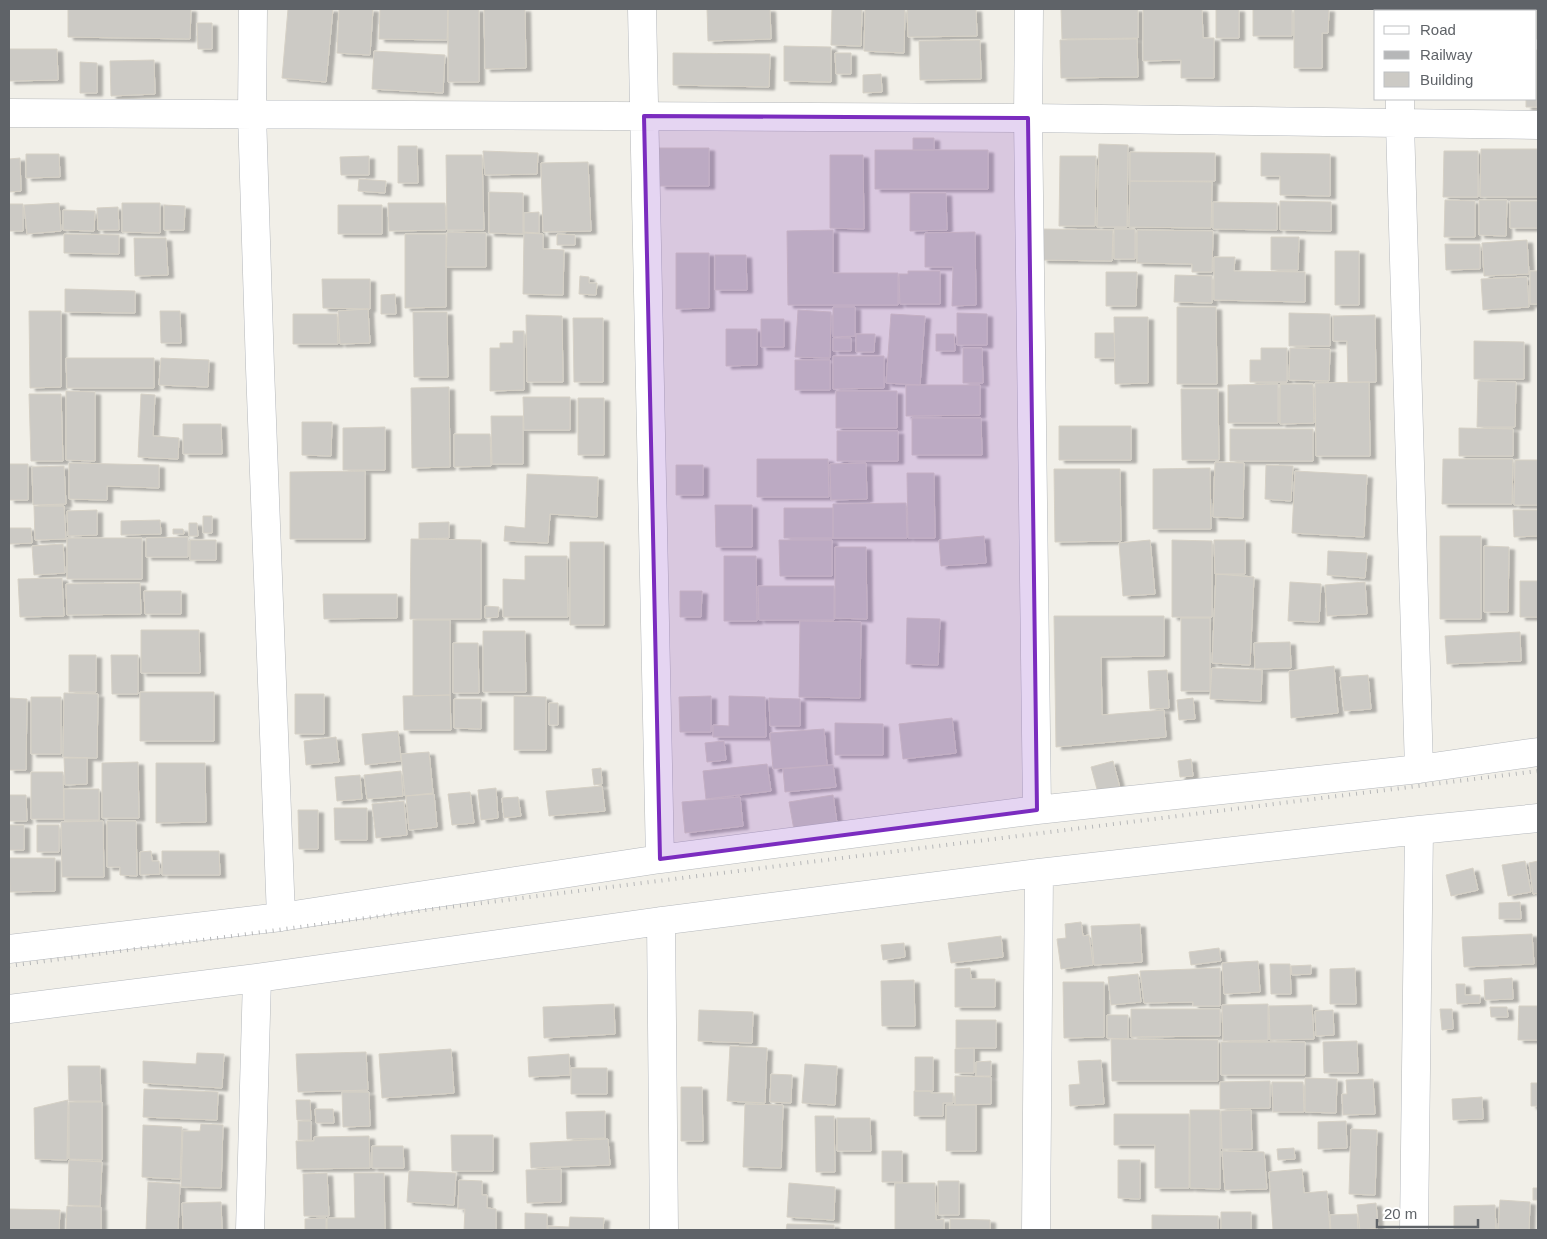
<svg xmlns="http://www.w3.org/2000/svg" width="1547" height="1239" font-family="Arial,sans-serif">
<style>
.building{fill:#cccac5;stroke:#d6d1c6;filter:url(#shadow)}
.lines{fill:none;stroke-linecap:round;stroke-linejoin:round}
.minor-casing{stroke:#b5b8bc;stroke-width:29}
.minor{stroke:#fff;stroke-width:28}
.rail{stroke:#b6b7b8;stroke-width:4;stroke-dasharray:1 6;stroke-linecap:butt}
.marked{fill:#7b2cbf;fill-opacity:0.2;stroke:#7b2cbf;stroke-width:4;stroke-linejoin:round}
</style>
<defs>
<filter id="shadow"><feDropShadow dx="5.5" dy="3" stdDeviation="1" flood-color="#0004"/></filter>
</defs>
<rect width="100%" height="100%" fill="#f1efe8"/>
<path class="building" d="M68 9H191L190 39 68 37Z
M288 9H333L326 82 282 78Z
M339 9H373L370 55 337 53Z
M380 9H448L447 40 379 39Z
M448 9H479V82H448Z
M484 9H525L526 68 485 69Z
M707 9H770L771 39 708 41Z
M832 9H862L861 46 831 45Z
M865 9H905L904 53 864 51Z
M907 9H976L977 36 908 37Z
M1061 9H1138V38L1062 39Z
M1143 9H1202L1203 38H1214V78H1181V60L1143 61Z
M1216 9H1239V38H1216Z
M1253 9H1292V36H1253Z
M1294 9H1329L1328 33H1322V68H1294Z
M1450 9H1538V39H1536V11H1450Z
M197 23H212V49H198Z
M1137 39 1138 77 1061 78 1060 40Z
M980 40 981 79 920 80 919 41Z
M784 46 831 47V82L784 81Z
M9 49H57L58 80 9 81Z
M1536 50H1538V107H1526V99H1536Z
M374 51 445 55 443 93 372 89Z
M673 53 770 54 769 87 673 85Z
M835 53H851V74H836Z
M154 60 155 94 111 96 110 61Z
M80 62 97 63V93H80Z
M881 74 882 92 863 93V75Z
M913 138H934V150H913Z
M1099 144 1128 145 1127 227H1097Z
M398 146H417L418 183H398Z
M659 148H709V186H660Z
M1481 149H1538V197H1480Z
M875 150H988V189H875Z
M483 151 538 153 537 174 485 175Z
M1444 151H1478V197H1443Z
M1130 152 1215 153V181H1130Z
M1261 153 1330 154V196L1280 195V176H1261Z
M26 154H59L60 177 26 178Z
M446 155H482L484 230H447Z
M830 155H863L864 229 830 228Z
M369 156V175H341L340 157Z
M1060 156H1096L1095 226H1059Z
M20 158 21 191 9 192V159Z
M588 162 591 231 543 232 541 163Z
M359 179 386 181 385 193 358 191Z
M1130 181 1212 182 1211 228 1129 227Z
M489 192 523 193V234L489 233Z
M910 193H946L947 230 910 231Z
M1445 200 1475 201V237H1444Z
M1479 200H1507L1506 236 1479 235Z
M1280 201 1331 202V231L1280 230Z
M1510 201H1538V228H1510Z
M1213 202 1277 203V230L1213 229Z
M59 203 61 231 27 234 24 205Z
M122 203H160V233L122 232Z
M388 203H445L446 230 389 231Z
M9 204H23V231H9Z
M164 205 185 206 184 230H164Z
M338 205H382V234H338Z
M118 207 119 230H98L97 208Z
M63 210 95 211 94 231 63 230Z
M539 212V233L524 232V213Z
M1042 229 1113 230 1112 261 1042 260Z
M1114 229H1135V259H1114Z
M833 230V273H898V305H788L787 231Z
M1137 230 1213 231 1212 272H1192V264L1137 263Z
M447 232 486 233V267H446Z
M975 232 976 305 952 306 953 267H925V233Z
M524 233 543 234V249L564 250 563 295 523 294Z
M64 234 119 235V254L64 253Z
M405 234H446V307L405 308Z
M557 234 575 235V245H557Z
M1271 237H1299L1298 270H1271Z
M134 238H166L168 275 135 276Z
M1527 240 1529 274 1484 276 1482 243Z
M1445 244H1480V269L1446 270Z
M1335 251H1359V305H1335Z
M676 253H709V308L676 309Z
M715 255H746L747 290H715Z
M1214 257H1235L1234 271 1305 272V302L1214 300Z
M908 271H940V304H900L899 274H908Z
M1530 271H1538V304H1530Z
M1106 272H1137L1136 306H1106Z
M1175 275 1212 276V303L1174 302Z
M580 276 589 277V283H597L596 295 579 294Z
M1527 277 1529 307 1483 310 1481 279Z
M322 279H370V309L323 308Z
M65 289 135 291V313L65 312Z
M395 294 396 314H381V295Z
M833 307H855V336L833 337Z
M1177 307H1216L1217 384H1177Z
M368 309 370 343 340 344 338 311Z
M798 310 831 312 830 358 795 357Z
M29 311H61V387L30 388Z
M160 311H180L181 343H161Z
M413 312H447L448 377H414Z
M957 313 987 314V345H957Z
M1289 313 1330 314V346H1289Z
M293 314H337L338 344H293Z
M891 314 925 316 920 385 886 383Z
M526 315 562 316 563 382H527Z
M1375 315 1376 382H1348L1347 341H1333V316Z
M1114 317H1148V383L1115 384Z
M573 318H603V382H574Z
M761 319H784V347H761Z
M726 329H757V365L726 366Z
M513 331H524V390L490 391V348H500V343H513Z
M1095 333H1114L1115 358H1095Z
M856 334H875L874 352H856Z
M936 334H954L955 351H936Z
M833 338H851V351H833Z
M1474 341 1524 342V379H1474Z
M963 348H982L983 383H963Z
M1261 348H1287V382H1250V360H1261Z
M1290 348 1330 349 1329 381 1289 380Z
M833 356H884V388L833 389Z
M66 358H154V388H67Z
M161 358 209 360 208 387 159 385Z
M795 360H830V390H795Z
M1478 381 1516 382 1515 427H1477Z
M1369 382 1370 456H1316L1315 383Z
M1278 384V423H1228V385Z
M1280 384H1313L1314 423 1280 424Z
M906 385H980V415L906 416Z
M449 387 450 467 412 468 411 388Z
M1181 389H1218L1219 460H1182Z
M66 391 95 392V461L66 460Z
M836 391H897V428H836Z
M29 394H61L63 461H31Z
M141 394 155 395 153 436 179 438 178 459 138 457Z
M523 397H570V430H524Z
M578 398H604V455H578Z
M491 416H523V464H492Z
M912 418H981L982 455H912Z
M302 422H332L331 456 302 455Z
M183 424H221L222 454H183Z
M1059 426H1131V460H1059Z
M385 427V470H343V428Z
M1459 428 1513 429V456H1459Z
M1230 429H1313V461H1230Z
M837 431H898V461H837Z
M454 434H490L491 466 454 467Z
M757 459H828L829 497H757Z
M1443 459H1513L1512 504H1442Z
M1515 460H1538V505H1514Z
M1215 462 1244 463 1243 518 1213 517Z
M69 463 159 465V488L107 486V500L69 499Z
M866 463 867 499 831 500 830 464Z
M9 464H28V500H9Z
M676 465H703V495H676Z
M1266 465 1293 466 1291 501 1265 499Z
M64 466 66 504 33 505 32 467Z
M1210 468 1211 529H1153V469Z
M1054 469H1120L1121 541 1055 542Z
M365 471V539H290V472Z
M1295 471 1367 475 1364 537 1292 533Z
M907 473H934L935 538H908Z
M527 474 598 477 597 517 550 514 548 543 504 541 505 526 525 528Z
M906 503 907 538H833V504Z
M715 505H752V547H716Z
M34 506H64L66 539 35 540Z
M784 508H833V538H784Z
M97 510V535L68 536 67 511Z
M1513 510H1538V536L1514 537Z
M203 516H212V533H203Z
M160 520 161 534 121 535V521Z
M449 522V538L419 539V523Z
M189 523H197L198 536H189Z
M9 528H31L32 543 9 544Z
M173 529H183L184 534H173Z
M984 536 986 563 941 566 939 540Z
M1440 536H1481V619H1440Z
M188 537V557H146V538Z
M67 538H142V579H67Z
M411 539 481 540V619H410Z
M190 540H216V560H190Z
M779 540H832V576H780Z
M1150 540 1155 594 1123 596 1119 543Z
M1172 540 1212 541V617H1172Z
M1214 540H1245V574H1215Z
M570 542H604V625H570Z
M63 544 65 573 34 575 32 546Z
M1484 546 1509 547 1508 612H1484Z
M835 547H866L867 619 835 618Z
M1328 551 1367 553 1365 578 1327 575Z
M525 556H567L568 617H503V579L525 580Z
M724 556H756L757 621H724Z
M1216 574 1254 577 1250 665 1212 663Z
M62 578 64 616 20 617 18 579Z
M1520 581H1538V617H1520Z
M1290 582 1321 584 1319 622 1288 621Z
M1365 582 1367 614 1327 616 1325 585Z
M140 583 141 614 67 615 66 584Z
M758 586H834V620H759Z
M144 591H181V614H145Z
M680 591H702L701 617H680Z
M323 594H397V618L324 619Z
M485 606 499 607 498 617 485 618Z
M1054 616H1164V656L1101 657 1102 715 1164 710 1166 737 1056 747Z
M907 618 940 619 938 665 906 664Z
M1181 618H1210V691H1181Z
M413 620H450V695L413 696Z
M800 621 861 622 860 698 799 697Z
M141 630H199L200 673H141Z
M483 631H525L526 692H483Z
M1520 632 1521 661 1447 664 1445 636Z
M1290 642 1291 668 1255 669 1254 643Z
M453 643H478L479 693H453Z
M69 655H96V692H69Z
M111 655H138V694H112Z
M1334 666 1338 713 1291 718 1289 671Z
M1212 668 1262 670 1261 701 1210 699Z
M1167 670 1169 708 1150 709 1148 671Z
M1368 675 1371 709 1344 711 1340 677Z
M140 692H214V741H140Z
M64 693 98 694 97 758 63 757Z
M295 694H324V734H295Z
M450 695 451 730H404L403 696Z
M514 696 546 697V750H514Z
M711 696V732H680L679 697Z
M729 696 765 697 766 737H713V725L729 726Z
M31 697H61V754H31Z
M9 698 27 699 26 770H9Z
M769 698 800 699V726H770Z
M1193 698 1195 719 1179 720 1177 700Z
M454 699H481V729L454 728Z
M549 703H558V725H549Z
M952 718 956 753 903 759 899 724Z
M835 723 883 724V755H835Z
M824 729 827 765 773 769 770 733Z
M398 731 401 761 365 765 362 734Z
M336 737 339 762 306 765 304 741Z
M724 741 726 760 707 762 705 743Z
M429 752 433 793 405 796 401 754Z
M64 758H87V784L65 785Z
M1191 759 1193 776 1180 777 1178 761Z
M1113 761 1120 788 1098 793 1091 767Z
M138 762 139 818H102V763Z
M156 763H205L206 822 156 823Z
M767 764 771 791 706 799 703 771Z
M833 765 836 787 785 792 783 769Z
M601 768 602 784 594 785 592 769Z
M401 771 403 796 367 799 364 775Z
M31 772H63L64 819H31Z
M360 775 362 799 337 801 335 777Z
M602 786 605 811 549 816 546 791Z
M496 788 498 818 481 820 478 790Z
M64 789H99V820H64Z
M470 792 474 823 452 825 448 794Z
M434 794 437 827 409 830 406 796Z
M9 795H26L27 821H9Z
M833 795 837 823 794 830 789 802Z
M518 797 521 816 504 818 502 798Z
M740 797 743 826 685 833 682 802Z
M404 801 407 835 376 838 372 804Z
M334 808H367V840H335Z
M298 810H318V849H299Z
M103 821 104 877H62L61 822Z
M107 821H136L137 876 120 875V867H107Z
M9 825H24V850H9Z
M37 825H59V852H37Z
M151 851 152 861H159L160 874 140 875V852Z
M162 851H219L220 875H162Z
M9 858H55V891L10 892Z
M1525 861 1531 892 1508 896 1502 865Z
M1538 861V893L1533 894 1529 863Z
M1473 868 1478 890 1451 896 1446 875Z
M1520 902 1521 919H1499V903Z
M1081 922 1083 936 1089 935 1093 965 1061 969 1057 939 1066 938 1065 924Z
M1140 924 1142 962 1094 965 1091 926Z
M1532 934 1534 964 1464 967 1462 937Z
M1001 936 1003 957 951 963 948 943Z
M904 943 905 957 883 960 881 945Z
M1219 948 1221 961 1191 965 1189 952Z
M1258 961 1260 992 1224 994 1222 963Z
M1270 964H1290L1291 994H1271Z
M1311 965V974L1292 975 1291 966Z
M970 968 971 979H995V1007H955V969Z
M1220 968V1006H1193V1002L1144 1003 1140 971Z
M1355 968 1356 1004H1330V969Z
M1138 974 1141 1002 1111 1005 1108 977Z
M1512 978 1513 999 1485 1000 1484 980Z
M914 980 915 1026H882L881 981Z
M1063 982H1104V1037L1064 1038Z
M1456 984H1465V995H1480V1003L1457 1004Z
M614 1004 615 1034 544 1038 543 1007Z
M1268 1004V1040L1223 1041 1222 1005Z
M1312 1005 1314 1039 1270 1040 1269 1006Z
M1519 1006H1538V1040H1518Z
M1490 1007H1507L1508 1017H1491Z
M1131 1009H1220V1036L1131 1037Z
M1440 1009H1452L1453 1029 1442 1030Z
M699 1010 753 1012 752 1043 698 1041Z
M1333 1010 1334 1035 1316 1036 1315 1011Z
M1107 1015H1128V1039L1107 1038Z
M956 1020H996V1048H956Z
M1111 1039 1218 1040V1081H1112Z
M1357 1041 1358 1073H1324L1323 1042Z
M1221 1042H1305V1075H1221Z
M730 1046 767 1048 765 1103 727 1101Z
M974 1048V1073H955V1049Z
M451 1049 454 1093 382 1098 379 1054Z
M366 1052 368 1090 298 1092 296 1054Z
M197 1053 224 1054 222 1088 143 1083V1061L196 1064Z
M569 1054 570 1075 529 1077 528 1057Z
M915 1057H933V1091H915Z
M1101 1060 1104 1104 1070 1106 1069 1085 1080 1084 1078 1061Z
M991 1061V1076H976V1062Z
M805 1064 837 1066 835 1105 802 1103Z
M68 1066H100L101 1101H69Z
M571 1068H607V1094H571Z
M771 1074 792 1075 791 1103 770 1102Z
M955 1076 991 1077V1104L955 1105Z
M1305 1078 1337 1079 1336 1113 1305 1112Z
M1373 1079 1375 1114 1343 1115 1342 1094H1347L1346 1080Z
M1270 1081V1108L1220 1109V1082Z
M1272 1082H1303L1304 1112H1273Z
M1531 1083H1538V1106H1531Z
M681 1087H702L703 1141H681Z
M144 1089 218 1092 217 1120 143 1117Z
M914 1091H931V1093H953V1103H943V1116H914Z
M342 1092H369L370 1126 343 1127Z
M1482 1097 1483 1119 1453 1120 1452 1099Z
M68 1100 67 1160 35 1159 34 1108Z
M296 1100H310L311 1120H297Z
M69 1102H102V1160L69 1159Z
M745 1104 783 1105 781 1168 743 1167Z
M946 1105H976V1151H946Z
M315 1109H333L334 1123H316Z
M1190 1110H1220V1189L1190 1188Z
M1251 1110 1252 1149H1222L1221 1111Z
M605 1111V1138L567 1139 566 1112Z
M1114 1114H1189V1188H1155V1145H1114Z
M815 1116H834L835 1172H816Z
M837 1118H870L871 1151H837Z
M298 1121H311V1140H298Z
M1346 1121 1347 1148 1318 1149V1122Z
M201 1124 223 1125 221 1188 181 1187 183 1131H200Z
M143 1125 182 1127 180 1179 142 1177Z
M1351 1129 1377 1130 1375 1195 1349 1194Z
M451 1135H493V1171H452Z
M369 1136 370 1168 297 1169 296 1141H314V1137Z
M608 1139 610 1165 531 1168 530 1143Z
M372 1146H403L404 1168H372Z
M1294 1148 1295 1159 1278 1160 1277 1149Z
M882 1151H902V1182H882Z
M1222 1151 1264 1152 1267 1189 1225 1190Z
M69 1160 102 1162 100 1206 68 1205Z
M1118 1160H1140V1199L1118 1198Z
M561 1169V1202L527 1203 526 1170Z
M1302 1169 1304 1193 1327 1191 1330 1230H1273L1269 1172Z
M409 1171 456 1173 454 1205 407 1202Z
M327 1173 329 1216H304L303 1174Z
M354 1173H384L385 1230H327V1218H355Z
M459 1180 482 1181V1195H487V1208L496 1209V1230H464L465 1209H458Z
M938 1181H959V1215H938Z
M148 1182 180 1184 178 1230H146Z
M789 1183 835 1187 834 1220 787 1217Z
M895 1183H935L936 1220 944 1219V1230H895Z
M1533 1188H1538V1200H1533Z
M1500 1200 1530 1202 1529 1230H1498Z
M221 1202 222 1230H183L182 1203Z
M1376 1203 1378 1228 1360 1230 1357 1205Z
M1495 1205 1496 1230H1454V1206Z
M67 1206 101 1207V1230H66Z
M9 1209 60 1210 59 1230H9Z
M1221 1212H1251V1230H1221Z
M525 1213 547 1214V1230H525Z
M1357 1214 1358 1230H1331L1330 1215Z
M1152 1215 1218 1216V1230H1152Z
M570 1217 604 1218 603 1230H548V1226L569 1227Z
M326 1218V1230H305V1219Z
M950 1219 990 1220V1230H950Z
M787 1224 834 1225V1230H786Z"/>
<g class="lines">
<g class="minor-casing">
<path id="minor" d="M253 9 252 114 260 368 281 917
M642 9 660 859
M1029 9 1028 118 1037 810
M1403 11V9
M1400 99V124L1419 769
M9 113 1028 118 1538 125
M661 921 664 1230
M9 949 281 917 660 859 1037 810 1419 769 1538 752
M9 1009 257 978 661 921 1039 873 1419 830 1538 818
M250 1230 257 978
M1036 1230 1039 873
M1414 1230 1419 830"/>
</g>
<use href="#minor" class="minor"/>
<path class="rail" d="M9 966 426 910 1538 771"/>
</g>
<path class="marked" d="M644 116 1028 118 1037 810 660 859Z"/>
<rect width="1547" height="1239" fill="none" stroke="#5f6368" stroke-width="20"/>
<rect x="1374" y="10" width="162" height="90" fill="#ffffff" stroke="#bfc1c3"/>
<rect x="1384" y="26" width="25" height="8" fill="#ffffff" stroke="#bfc1c3"/>
<text x="1420" y="35" font-size="15" fill="#5f6368">Road</text>
<rect x="1384" y="51" width="25" height="8" fill="#b6b7b8" stroke="#bfc1c3"/>
<text x="1420" y="60" font-size="15" fill="#5f6368">Railway</text>
<rect x="1384" y="72" width="25" height="15" fill="#cccac5" stroke="#bfc1c3"/>
<text x="1420" y="85" font-size="15" fill="#5f6368">Building</text>
<path d="M1377 1219v8h101v-8" fill="none" stroke="#5f6368" stroke-width="2.5"/>
<text x="1384" y="1219" font-size="15" fill="#5f6368" stroke="#ffffff" stroke-width="4" paint-order="stroke">20 m</text>
</svg>
